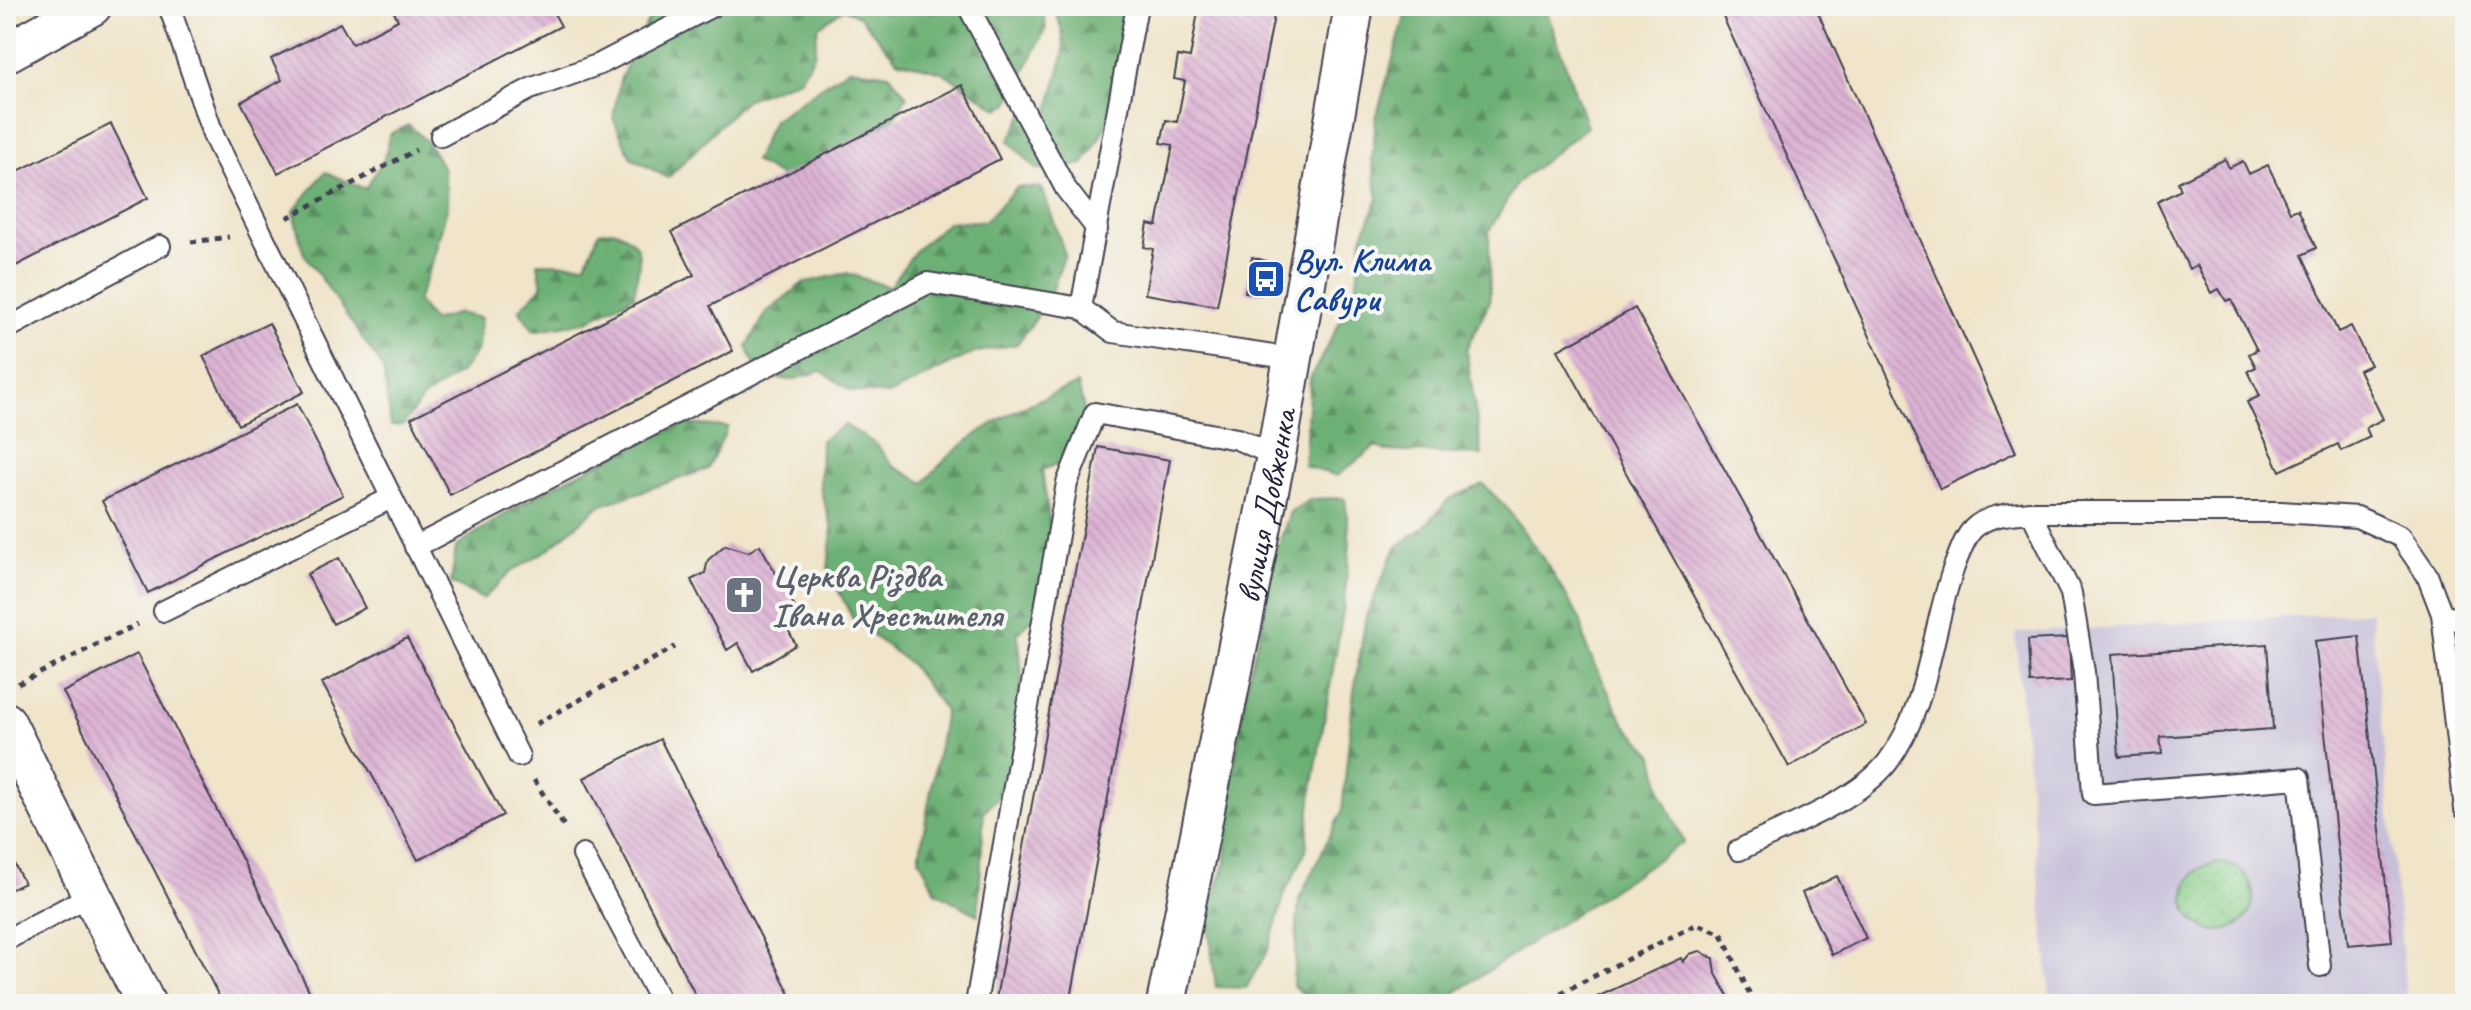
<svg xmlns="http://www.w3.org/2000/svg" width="2471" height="1010" font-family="Caveat,sans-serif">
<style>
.industrial{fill:#c7c0d9}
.grass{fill:url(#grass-dots);stroke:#547862;stroke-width:2}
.forest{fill:url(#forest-firs);stroke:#486958;stroke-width:2}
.building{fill:url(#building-back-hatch)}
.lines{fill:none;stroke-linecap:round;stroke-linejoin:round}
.lane-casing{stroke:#413f50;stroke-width:24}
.street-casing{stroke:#413f50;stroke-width:42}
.path{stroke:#413f50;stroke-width:5;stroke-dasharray:6 6;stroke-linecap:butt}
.lane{stroke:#fff;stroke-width:20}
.street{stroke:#fff;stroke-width:38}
.labels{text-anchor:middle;stroke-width:8;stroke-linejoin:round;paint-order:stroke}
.transit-label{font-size:34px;font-weight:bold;fill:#164399;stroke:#f6f6f2;text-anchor:start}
.street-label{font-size:34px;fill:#22223b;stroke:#f6f6f2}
.worship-label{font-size:34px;font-weight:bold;fill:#5b616d;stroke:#f6f6f2;text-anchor:start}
</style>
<defs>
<pattern id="grass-dots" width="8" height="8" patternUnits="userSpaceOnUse" patternTransform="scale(2)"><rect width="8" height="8" fill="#87cd88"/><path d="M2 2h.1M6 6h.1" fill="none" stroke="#74b076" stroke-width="1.8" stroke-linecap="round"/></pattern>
<pattern id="forest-firs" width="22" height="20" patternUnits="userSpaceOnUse" patternTransform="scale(2)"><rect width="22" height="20" fill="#6db074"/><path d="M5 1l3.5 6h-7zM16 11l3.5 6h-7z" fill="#598f60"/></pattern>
<pattern id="building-back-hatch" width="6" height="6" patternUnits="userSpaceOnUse" patternTransform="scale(2)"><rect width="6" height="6" fill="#dcb2d3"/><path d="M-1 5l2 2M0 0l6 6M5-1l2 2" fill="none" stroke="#bc99b6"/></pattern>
</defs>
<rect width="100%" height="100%" fill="#f6f6f2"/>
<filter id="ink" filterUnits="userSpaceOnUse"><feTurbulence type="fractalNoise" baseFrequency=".0125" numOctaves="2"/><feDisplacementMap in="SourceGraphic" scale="16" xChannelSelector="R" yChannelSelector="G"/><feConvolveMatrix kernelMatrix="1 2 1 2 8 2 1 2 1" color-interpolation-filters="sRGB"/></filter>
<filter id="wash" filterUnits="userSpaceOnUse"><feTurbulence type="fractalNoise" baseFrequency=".006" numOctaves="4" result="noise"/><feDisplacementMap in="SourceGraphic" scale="32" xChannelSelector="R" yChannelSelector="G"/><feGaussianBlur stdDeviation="1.8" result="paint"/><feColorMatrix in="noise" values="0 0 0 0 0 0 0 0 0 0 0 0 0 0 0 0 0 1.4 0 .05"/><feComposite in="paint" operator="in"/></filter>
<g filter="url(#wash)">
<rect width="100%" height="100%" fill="#f0e4c9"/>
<path class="industrial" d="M2371 612 2407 1004H2051L2015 633Z"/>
<path class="grass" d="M2185 897a34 34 0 1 1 68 0a34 34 0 1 1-68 0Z"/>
<path class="forest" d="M670 6H1042L1046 28 1009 103 999 109 942 72 897 60 859 16 844 9 818 27 814 55 800 79 745 100 668 178 631 158 613 118 620 80 651 14Z
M1051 6H1140C1126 59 1117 120 1083 164L1061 169H1036L1009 141 1024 113 1048 121C1051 74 1080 53 1051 6Z
M1408 6H1545L1587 127 1518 182 1489 231 1490 301 1466 349 1482 455 1385 451 1376 446 1337 476 1304 466 1310 379 1356 291 1362 237 1378 199 1372 161 1376 118Z
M849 68 889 74 907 96 893 120 867 132 819 170 788 181 754 161 773 120Z
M409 125 428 143 443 168 448 204 432 264 417 301 433 321 458 313 481 318 478 349 462 371 423 398 403 425 391 426 383 368 303 252 293 212 325 172 365 189 384 159 390 134Z
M1017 187 1042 188 1065 254 1049 300 1017 344 973 353 888 395 851 391 821 371 792 380 759 376 747 346 767 312 803 283 847 273 889 287 916 250 948 222 985 221Z
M612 230C650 242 638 264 634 296L585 322 534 331 519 310 542 286 538 263 586 264 599 232Z
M1078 384 1086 419 1067 460 1042 470 1054 554 1055 599 1017 633C1024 663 1024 749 1013 779 1010 790 992 803 984 811L978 915 936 892 919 858 945 711 910 664 854 621 828 570 832 528 820 488 821 440 845 425 877 445 893 466 924 483C964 433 1019 406 1078 384Z
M684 424 728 427 708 469 599 506 549 549 511 572 483 599 451 583 456 547C526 496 605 459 684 424Z
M1483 484 1506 507 1549 567 1581 621 1587 649 1624 723 1654 755 1662 794 1684 842 1438 1004H1316L1293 986 1299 899 1342 811 1353 698 1366 616 1396 547 1425 526 1449 499Z
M1345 498 1350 544 1343 612 1312 790 1306 851 1286 891 1268 950 1246 988 1216 987 1207 915 1226 862 1230 790 1248 677 1263 619 1269 572 1290 512 1311 499Z"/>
<g id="blocks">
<path class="building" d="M391 6H550L561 26 278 173 241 102 282 80 271 59 340 23 352 44 398 20Z
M1199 6H1276L1217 306 1145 294 1153 249 1144 247 1148 224 1157 226 1173 145 1161 143 1166 120 1177 122 1185 81 1174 79 1178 56 1190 58Z
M1718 6H1815L2016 452 1940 489Z
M962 85 1000 159 710 306 733 351 450 495 411 418 694 275 672 232Z
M111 124 148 198 6 271V177Z
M2225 159 2229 168 2243 161 2249 174 2268 165 2290 212 2298 209 2316 248 2302 255 2338 332 2351 326 2370 365 2359 370 2383 419 2366 428 2370 437 2341 451 2338 444 2280 471 2247 402 2260 396 2248 371 2256 367 2249 354 2257 350 2231 299 2226 301 2219 289 2211 293 2197 265 2189 269 2157 202 2181 190 2178 182Z
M1252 257 1266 261 1260 295 1245 292Z
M1635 308 1866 724 1789 767 1558 350Z
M269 323 304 392 238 425 203 356Z
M297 404 343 495 148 593 102 501Z
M1098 447 1170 460 1070 1004H995Z
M725 545 748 552 760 545 797 611 782 618 796 645 753 671 738 643 727 650 691 580 705 573 708 560Z
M339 558 365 608 333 624 307 574Z
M2359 636 2392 941 2348 945 2315 641Z
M407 638 503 815 418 860 322 683Z
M2069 638 2071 681 2030 683 2028 640Z
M2267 644 2273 729 2160 737 2162 754 2119 757 2112 654Z
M137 654 316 1004H223L63 692Z
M660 739 795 1004H700L611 831 584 778Z
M6 848 24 883 6 892Z
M1837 876 1866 938 1832 955 1802 893Z
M1700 951 1714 959 1716 974 1729 997 1720 1001 1722 1004H1582L1681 958 1683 962 1690 954Z"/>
</g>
</g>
<g filter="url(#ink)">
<use href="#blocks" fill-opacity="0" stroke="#413f50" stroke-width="2"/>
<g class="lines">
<g class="lane-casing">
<path id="lane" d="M169 6 214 137 519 756
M968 6 1066 189 1097 229
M1137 6 1081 308 1113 332 1293 359
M441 136 530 89 600 64 712 6
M6 329 160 246
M2031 512 2071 593 2084 672 2093 794 2299 778 2320 966
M415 547 928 283 1081 308
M164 611 391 498
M2442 614 2465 623
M1739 850C1783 828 1856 802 1887 763 1929 708 1931 631 1954 567 1959 555 1964 538 1973 529 1988 514 2011 514 2031 512H2281L2357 517 2401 537 2427 575 2442 614 2465 809
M583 855 662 1004
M6 940 91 895
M976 1004 1067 483 1095 413 1237 439 1276 456"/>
</g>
<g class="street-casing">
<g id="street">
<path d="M6 53 92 6"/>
<path d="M6 722 146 1004"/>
<path id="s1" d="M1166 1004 1276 456 1354 6"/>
</g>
</g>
<path class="path" d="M287 218 416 150
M191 242 229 237
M18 684 138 624
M536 724 675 647
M534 780 566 829
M1539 1004 1697 924 1722 934 1754 1004"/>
<use href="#lane" class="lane"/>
<use href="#street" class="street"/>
</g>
</g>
<defs>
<g id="bus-square" transform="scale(2)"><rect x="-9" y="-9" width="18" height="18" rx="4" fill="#1a4fb4" stroke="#f6f6f2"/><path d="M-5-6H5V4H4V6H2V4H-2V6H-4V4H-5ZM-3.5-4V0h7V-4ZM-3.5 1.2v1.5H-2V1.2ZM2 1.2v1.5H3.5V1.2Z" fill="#fff"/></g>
<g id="church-square" transform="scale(2)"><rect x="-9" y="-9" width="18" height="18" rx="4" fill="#6b7280" stroke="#f6f6f2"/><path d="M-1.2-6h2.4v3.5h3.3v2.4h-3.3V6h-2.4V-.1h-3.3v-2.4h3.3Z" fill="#fff"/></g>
</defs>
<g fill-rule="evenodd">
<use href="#bus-square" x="1266" y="279"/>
<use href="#church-square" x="744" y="595"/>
</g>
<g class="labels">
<g class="transit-label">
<text x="1294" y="271">Вул. Клима<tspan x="1294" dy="39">Савури</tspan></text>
</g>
<g class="street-label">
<text dy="12" stroke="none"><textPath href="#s1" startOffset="508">вулиця Довженка</textPath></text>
</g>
<g class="worship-label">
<text x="772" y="587">Церква Різдва<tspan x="772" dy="39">Івана Хрестителя</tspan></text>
</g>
</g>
<rect width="2471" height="1010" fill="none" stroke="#f6f6f2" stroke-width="32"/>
</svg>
